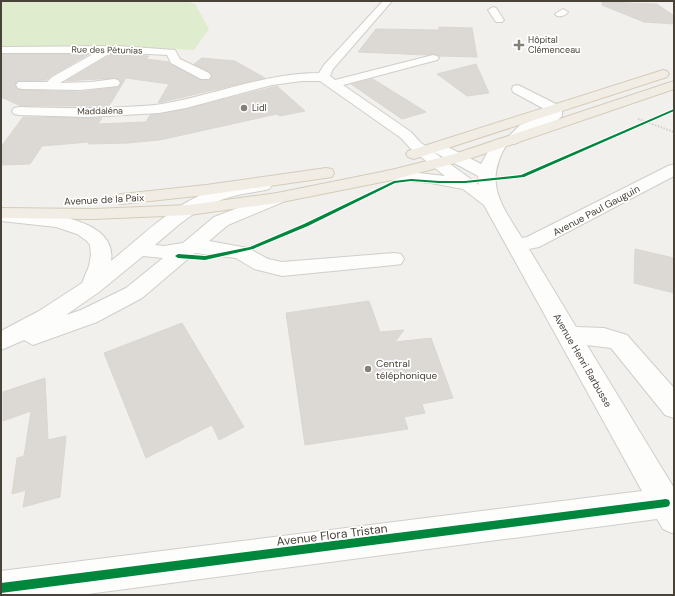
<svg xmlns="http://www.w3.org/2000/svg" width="675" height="596" font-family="'DM Sans',sans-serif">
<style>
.green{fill:#e0ecce}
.building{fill:#dcd9d5;stroke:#dad7d3}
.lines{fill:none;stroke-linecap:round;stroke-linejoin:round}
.minor-casing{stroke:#d0ceca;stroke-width:2}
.major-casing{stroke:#d4ccba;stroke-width:2}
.path{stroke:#d2d0cb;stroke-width:2;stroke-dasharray:1.5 1.5;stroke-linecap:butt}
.minor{fill:#fdfdfc;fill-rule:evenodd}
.major{fill:#f1ede5;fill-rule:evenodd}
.cycleway-casing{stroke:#fff;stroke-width:2}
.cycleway{fill:#00873e;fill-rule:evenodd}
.poi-dot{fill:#847f77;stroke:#fff;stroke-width:1.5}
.labels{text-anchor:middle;stroke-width:3.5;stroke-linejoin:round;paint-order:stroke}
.far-poi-label{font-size:9px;fill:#494238;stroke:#fff;text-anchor:start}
.far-street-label{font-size:9px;fill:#494238;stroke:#fff}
.street-label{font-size:10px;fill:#494238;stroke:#fff}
.poi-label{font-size:10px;fill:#494238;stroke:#fff;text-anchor:start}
.near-street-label{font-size:12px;fill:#494238;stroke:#fff}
</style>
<rect width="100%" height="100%" fill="#f2f0ed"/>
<path class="green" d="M1 1H186L195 4 209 29 194 50 119 46 1 47Z"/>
<path class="building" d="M602 2 657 4 674 16V24L644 22 602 5Z
M439 27 472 28 477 57 439 56 433 54 427 55 358 52 376 29 439 30Z
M1 54H89L51 76 46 80 17 81 15 86 18 89 22 90 80 92 118 87 121 82 118 79 114 78 66 81 112 54 149 56 146 59 169 62 170 64 201 80H209L212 77 210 72 194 64 202 58 235 61 265 78 158 103 169 84 126 78 109 106H21L1 97Z
M476 64 489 93 467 96 437 74Z
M373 79 426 112 402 119 351 84Z
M277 86 305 111 280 116 277 114 160 140 128 143 88 144 89 142 42 146 30 164 1 165V147L23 117 102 118 98 124 146 122 150 115 186 109Z
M635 249 674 258V293L634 283Z
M369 301 380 332 404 330 395 342 431 338 453 398 422 404 425 413 404 417 408 429 305 445 286 313Z
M182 323 244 427 219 440 212 425 146 458 104 353Z
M45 378 48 440 66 436 60 497 23 507 26 490 12 494 17 458 24 456 31 411 3 421V392Z"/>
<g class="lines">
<g class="minor-casing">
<path id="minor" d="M383 1H392L333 69 330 76 335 80 433 55 437 56 439 58 437 60 343 85 411 132 421 143 431 150 429 147 432 144 437 142 442 144 481 164 494 141 499 139 504 141 507 144C483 183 501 204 522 238L527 237 668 166 674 164V176L539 247 529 249 576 327 604 328 627 335 674 388V418L665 415 611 348 587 345 674 488V534L663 529 657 519 80 595H1V571L642 491 484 205 463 189 431 183 386 179 384 175 386 171 392 170 445 176 411 149 401 138 320 81H302L272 85 186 108 159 113 88 117 19 115 14 114 12 111 14 108 19 107C55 108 90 109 125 107 137 106 150 106 162 104 215 95 265 73 319 73L324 65ZM432 151 478 176 479 185Z
M493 7 496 8 504 20 502 22H496L488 10Z
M563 9 568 12C565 16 561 17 557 16L555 14Z
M118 46 175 50 180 59 209 73 211 76 209 79H201L171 63 167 55 112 52 60 83 91 82 114 79 118 80 120 83 118 86 80 90 22 89 18 88 16 85 18 82H47L52 77 95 53H1V47Z
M518 85 560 106 562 109V116L554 123 530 131 519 142 514 144 509 142 506 139 520 125 548 114V111L513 92 512 89 513 86Z
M263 180 269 181 272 185 269 189C253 193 236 194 221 200 196 208 175 228 155 245L164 246 183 243 214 217 277 193 283 194 286 198 283 202 228 225 209 241 248 248 268 259 282 262 394 253 401 254 404 259 401 264 394 265 282 276 254 269 236 258 195 253 142 298 97 322 33 345 24 340 1 350V331L39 311 82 283 89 266 91 255 90 245 87 241 77 234 56 227 1 221V209C32 213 118 214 111 261 140 238 168 209 203 194 222 186 243 184 263 180ZM143 256 163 258 126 288 81 310 66 315 99 292Z"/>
</g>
<g class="major-casing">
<path id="major" d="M663 70 667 71 669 74 667 77 420 157 414 159 408 157 406 154 408 151Z
M674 81V89L463 161 392 180 277 203 189 215 93 219 1 218V208L93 209 189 205 277 193 391 170 451 155Z
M326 168 332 169 334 173 332 177 206 195 122 204 116 203 113 199 116 195 122 194 206 185Z"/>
</g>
<path class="path" d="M638 119 674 132"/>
<use href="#minor" class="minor"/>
<use href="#major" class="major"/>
<g class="cycleway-casing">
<path id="cycleway" d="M674 109V111L524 177 465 183H439L411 181 395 183 308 226 253 249 205 260 178 258 175 256 178 254 205 256 250 247 304 224 394 181 411 179 439 181H465L521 175Z
M666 499 669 500 670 503 669 506 666 507 1 593V583Z"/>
</g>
<use href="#cycleway" class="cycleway"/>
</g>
<g class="poi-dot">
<path d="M517 39h4v4h4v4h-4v4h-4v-4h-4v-4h4z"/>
<circle cx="244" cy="108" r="4"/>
<circle cx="368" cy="369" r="4"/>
</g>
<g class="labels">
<g class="far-poi-label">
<text x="528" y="43">Hôpital<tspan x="528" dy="10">Clémenceau</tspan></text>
<text x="252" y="111">Lidl</text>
</g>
<g class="far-street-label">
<text transform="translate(107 50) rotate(1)" y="3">Rue des Pétunias</text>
<text transform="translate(100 111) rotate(-1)" y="3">Maddaléna</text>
</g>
<g class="street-label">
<text transform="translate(104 199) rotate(-3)" y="4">Avenue de la Paix</text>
<text transform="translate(596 210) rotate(-28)" y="4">Avenue Paul Gauguin</text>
<text transform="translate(583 360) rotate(60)" y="4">Avenue Henri Barbusse</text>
</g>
<g class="poi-label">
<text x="376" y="367">Central<tspan x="376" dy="12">téléphonique</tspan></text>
</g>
<g class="near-street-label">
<text transform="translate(332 535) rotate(-7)" y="4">Avenue Flora Tristan</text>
</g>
</g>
<rect width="675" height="596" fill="none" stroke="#494238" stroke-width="4"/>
</svg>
